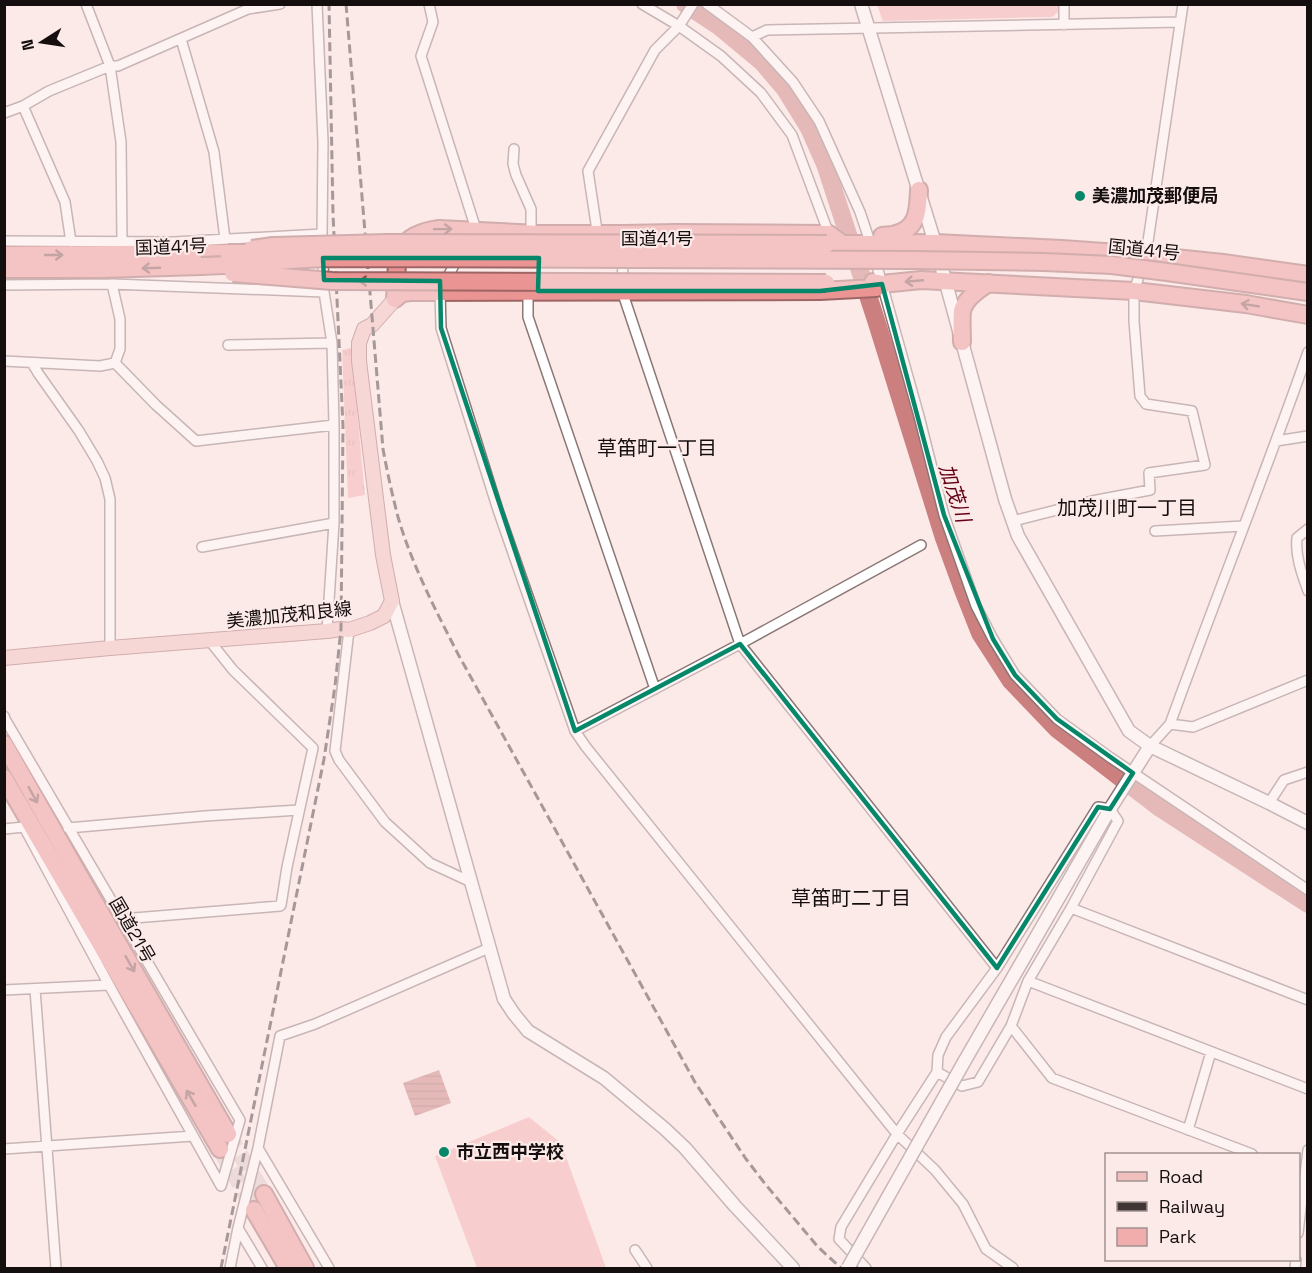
<svg xmlns="http://www.w3.org/2000/svg" width="1312" height="1273" font-family="'Space Grotesk','Noto Sans JP',sans-serif">
<style>
.grass{fill:url(#grass-tufts)}
.green{fill:#f1adab}
.water{fill:url(#water-rules)}
.lines{fill:none;stroke-linecap:round;stroke-linejoin:round}
.stream{stroke:#cc7f7f;stroke-width:3}
.river{stroke:#cc7f7f;stroke-width:18}
.highway-tunnel{stroke:#d9c9c8;stroke-width:16;stroke-dasharray:16 8;stroke-linecap:butt}
.street-casing{stroke:#8b7776;stroke-width:12}
.secondary-casing{stroke:#8b7776;stroke-width:15}
.primary-casing{stroke:#9f6565;stroke-width:16}
.highway-casing{stroke:#9f6565;stroke-width:20}
.street{stroke:#fff;stroke-width:9}
.secondary{stroke:#fff;stroke-width:12}
.primary{stroke:#f2bfbf;stroke-width:14}
.highway{stroke:#ea9494;stroke-width:16}
.rail{stroke:#3f3635;stroke-width:3;stroke-dasharray:9 4.5;stroke-linecap:butt}
.secondary-bridge-casing{stroke:#8b7776;stroke-width:15;stroke-linecap:butt}
.highway-bridge-casing{stroke:#9f6565;stroke-width:20;stroke-linecap:butt}
.secondary-bridge{stroke:#fff;stroke-width:12}
.highway-bridge{stroke:#ea9494;stroke-width:16}
.oneway{stroke:#805151}
.marked{fill:none;stroke:#078769;stroke-width:4.5;stroke-linejoin:round}
.poi-dot{fill:#078769;stroke:#fceae9;stroke-width:2}
.labels{text-anchor:middle;stroke-width:4.5;stroke-linejoin:round;paint-order:stroke}
.poi-label{font-size:18px;font-weight:bold;fill:#150e0e;stroke:#fceae9;text-anchor:start}
.street-label{font-size:18px;fill:#150e0e;stroke:#fceae9}
.neighbourhood-label{font-size:20px;fill:#150e0e;stroke:#fceae9}
.water-label{font-size:20px;font-style:italic;fill:#630114;stroke:#fceae9}
</style>
<defs>
<pattern id="grass-tufts" width="24" height="20" patternUnits="userSpaceOnUse" patternTransform="scale(1.5)"><rect width="24" height="20" fill="#f1adab"/><path d="M3 7l-1-3M5 7V3M7 7l1-3M15 17l-1-3M17 17v-4M19 17l1-3" fill="none" stroke="#ce9492"/></pattern>
<pattern id="water-rules" width="6" height="5" patternUnits="userSpaceOnUse" patternTransform="scale(1.5)"><rect width="6" height="5" fill="#cc7f7f"/><path d="M0 2.5h6" fill="none" stroke="#a46666"/></pattern>
</defs>
<rect width="100%" height="100%" fill="#fceae9"/>
<path class="grass" d="M351 348 365 495 348 498 342 350Z"/>
<path class="green" d="M1058 4V12L1052 17 883 21 877 5Z
M529 1117 561 1143 606 1268H477L435 1156Z"/>
<path class="water" d="M439 1070 451 1103 415 1116 403 1083Z"/>
<g class="lines">
<path class="stream" d="M283 641 305 639"/>
<path class="river" d="M685 4 720 27 762 62 785 89 809 128 825 164 876 320 944 538 963 590 980 633 1011 681 1057 729 1160 808 1308 904"/>
<path class="highway-tunnel" d="M228 1134 264 1194
M220 1149 254 1210"/>
<g class="street-casing">
<path id="street" d="M86 4 110 66 121 142 122 242
M317 4 323 142 322 234 324 292 332 343 334 425V523L327 631
M429 4 433 22 421 56 474 223 470 233
M642 4 679 26 721 56 761 93 792 135 829 234
M707 4 752 37 793 82 819 121 860 212 871 245
M1064 4V25
M752 37 767 30 1180 22
M181 39 214 152 225 239
M23 106 65 202 71 242
M4 113 23 106 49 91 110 66H118L248 9 280 4
M514 149 513 164 516 175 531 209V233
M598 237 588 171 655 50 679 26 693 4
M4 241 174 242 322 234
M459 256 440 291 441 328 498 510 575 731 586 747 897 1134 935 1170 963 1204 986 1249 1013 1268
M623 257 622 291 740 644 997 968
M875 259 919 416 944 515 976 606 993 639 1015 675 1057 719 1111 758 1308 890
M112 284 120 319V349L115 363
M4 285 112 284 324 292
M528 291V317L655 689
M228 345 332 343
M4 361 100 366 115 363
M32 363 38 373 79 431 97 461 105 478 110 499V648
M115 363 156 405 196 441 334 425
M1276 441 1308 436
M1013 521 1092 501 1150 490 1149 473 1205 465 1192 411 1146 404 1140 396 1134 321V291L1146 255 1183 4
M1308 529 1297 538C1295 556 1302 574 1308 591
M1155 531 1243 526
M202 547 334 523
M349 630 335 751 339 760 385 822 430 863 471 882
M4 716 5 719 240 1120 221 1186
M1170 724 1193 727 1308 680
M575 731 740 644 921 545
M1150 746 1170 724C1215 600 1264 477 1308 352
M1269 803 1284 780 1308 772
M24 827 109 985 221 1186
M68 828 205 816 299 810
M4 829 24 827 28 825
M1071 908 1308 1000
M122 919 280 906 281 905 287 867 313 748 233 670 209 640
M1028 981 1308 1089
M35 989 56 1268
M4 990 109 985
M1011 1026 1052 1078 1252 1154
M1188 1130 1211 1052
M258 1148 329 1268
M4 1149 193 1136
M238 1228 262 1268
M1298 1233 1308 1150
M635 1250 647 1268
M230 1268 238 1228 258 1148 280 1036 315 1024 489 948
M866 1268 839 1239 841 1227 897 1134 937 1072 938 1055 946 1037 997 968 1098 807 1110 809 1118 821 1071 908 1028 981 1011 1026 978 1082 962 1086 937 1072
M1295 1268 1296 1260"/>
</g>
<g class="secondary-casing">
<path id="secondary" d="M861 4 935 243 1005 499 1018 536 1129 731 1150 746 1269 803 1308 823
M392 601 504 999 514 1014 528 1031 604 1078 665 1129 685 1148 735 1206 793 1268
M964 1062 1110 809 1150 746"/>
</g>
<g class="primary-casing">
<path id="primary" d="M4 658 110 648 327 631 341 629 349 630 370 623 384 616 392 601 383 555 359 361V343L364 329 372 325 395 299"/>
</g>
<g class="highway-casing">
<path id="highway" d="M882 236C886 235 892 236 896 234 919 228 918 208 919 190
M831 244 935 243 1062 249 1146 255 1223 263 1308 275
M4 255 228 253
M4 269H101L201 266
M873 282 882 284 921 280 1134 291 1246 304 1308 315
M395 299C398 260 391 236 439 229L539 234H623L675 233 829 234 841 243
M395 299 402 293 411 292 820 291 876 288 882 284
M962 342C962 332 961 321 962 311 965 299 979 289 989 283
M4 744 112 933 228 1134
M4 778 220 1149
M264 1194 305 1268
M254 1210 288 1268"/>
</g>
<use href="#street" class="street"/>
<use href="#secondary" class="secondary"/>
<use href="#primary" class="primary"/>
<use href="#highway" class="highway"/>
<path class="rail" d="M346 4 383 449C387 471 392 494 398 517 412 565 435 609 458 654L696 1084 746 1159 766 1185 818 1247 841 1268
M221 1268 324 759 335 686 341 629 343 426 333 214 329 4"/>
<g class="secondary-bridge-casing">
<path id="secondary-bridge" d="M848 1268 964 1062"/>
</g>
<g class="highway-bridge-casing">
<path id="highway-bridge" d="M252 249 273 246 387 243 827 244
M228 253H263
M201 266C244 265 286 259 329 258L913 260 1044 262 1112 265 1167 272 1308 292
M233 273 332 281 826 283"/>
</g>
<use href="#secondary-bridge" class="secondary-bridge"/>
<use href="#highway-bridge" class="highway-bridge"/>
</g>
<defs><path id="oneway-shaft" d="M-6 0H5M1.5-3L5.5 0L1.5 3" fill="none" stroke-width="1.6" stroke-linecap="round" stroke-linejoin="round" transform="scale(1.5)"/></defs>
<g class="oneway">
<use href="#oneway-shaft" transform="translate(443 229) rotate(-1)"/>
<use href="#oneway-shaft" transform="translate(54 255)"/>
<use href="#oneway-shaft" transform="translate(151 268) rotate(178)"/>
<use href="#oneway-shaft" transform="translate(368 281) rotate(-180)"/>
<use href="#oneway-shaft" transform="translate(914 281) rotate(175)"/>
<use href="#oneway-shaft" transform="translate(1250 305) rotate(-171)"/>
<use href="#oneway-shaft" transform="translate(33 795) rotate(61)"/>
<use href="#oneway-shaft" transform="translate(130 964) rotate(60)"/>
<use href="#oneway-shaft" transform="translate(191 1098) rotate(-120)"/>
</g>
<path d="M0 0H1312V1273H0ZM323 258H539L538 291H820L882 284 944 515 993 639 1015 675 1057 719 1133 773 1110 809 1098 807 997 968 740 644 575 731 441 328 440 281 324 280Z" fill="#fceae9" fill-opacity=".55" fill-rule="evenodd"/>
<path class="marked" d="M323 258H539L538 291H820L882 284 944 515 993 639 1015 675 1057 719 1133 773 1110 809 1098 807 997 968 740 644 575 731 441 328 440 281 324 280Z"/>
<g class="poi-dot">
<circle cx="1080" cy="196" r="6"/>
<circle cx="444" cy="1152" r="6"/>
</g>
<g class="labels">
<g class="poi-label">
<text x="1092" y="202">美濃加茂郵便局</text>
<text x="456" y="1158">市立西中学校</text>
</g>
<g class="street-label">
<text x="657" y="245">国道41号</text>
<text transform="translate(171 247) rotate(-2)" y="6">国道41号</text>
<text transform="translate(1144 250) rotate(6)" y="6">国道41号</text>
<text transform="translate(289 615) rotate(-6)" y="6">美濃加茂和良線</text>
<text transform="translate(132 930) rotate(60)" y="6">国道21号</text>
</g>
<g class="neighbourhood-label">
<text x="657" y="455">草笛町一丁目</text>
<text x="1127" y="515">加茂川町一丁目</text>
<text x="851" y="905">草笛町二丁目</text>
</g>
<g class="water-label">
<text transform="translate(955 493) rotate(72)" y="7">加茂川</text>
</g>
</g>
<rect width="1312" height="1273" fill="none" stroke="#150e0e" stroke-width="12"/>
<rect x="1105" y="1153" width="195" height="108" fill="#fceae9" stroke="#a09291" stroke-width="1.5"/>
<rect x="1117" y="1172" width="30" height="9" fill="#f2bfbf" stroke="#a09291" stroke-width="1.5"/>
<text x="1159" y="1183" font-size="18" fill="#150e0e">Road</text>
<rect x="1117" y="1202" width="30" height="9" fill="#3f3635" stroke="#a09291" stroke-width="1.5"/>
<text x="1159" y="1213" font-size="18" fill="#150e0e">Railway</text>
<rect x="1117" y="1228" width="30" height="18" fill="#f1adab" stroke="#a09291" stroke-width="1.5"/>
<text x="1159" y="1243" font-size="18" fill="#150e0e">Park</text>
<g transform="translate(42 42) rotate(258)" stroke="#fceae9" stroke-width="4.5" paint-order="stroke">
<path d="M0-4.5L10 22L0 15L-10 22Z" fill="#150e0e"/>
<text y="-9" font-size="16" font-weight="bold" text-anchor="middle" fill="#150e0e">N</text>
</g>
</svg>
